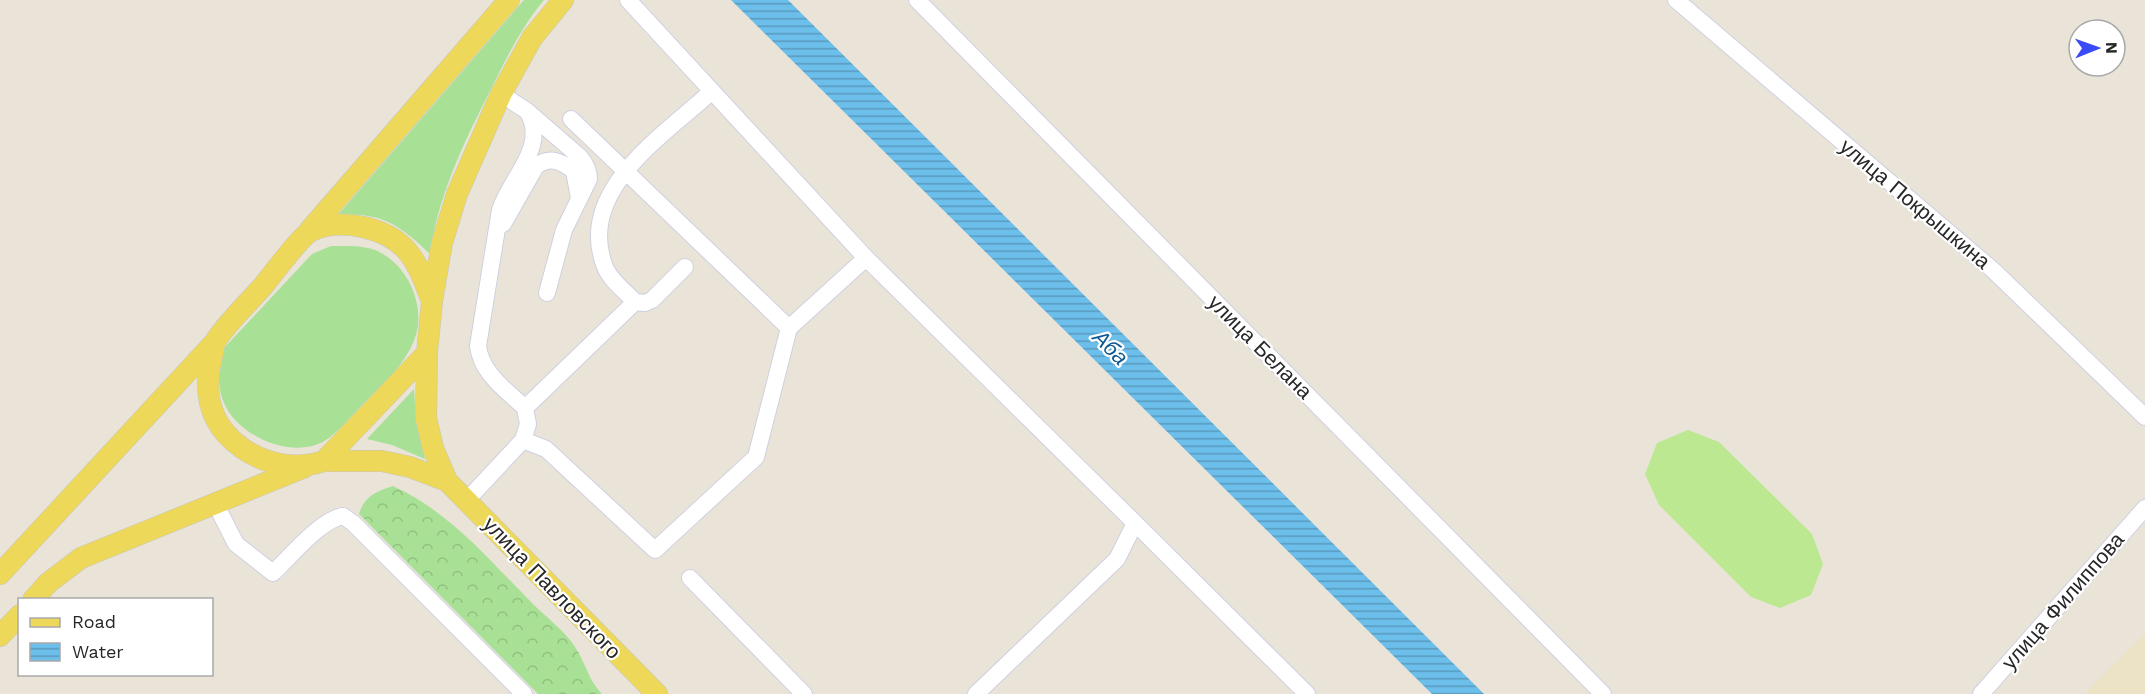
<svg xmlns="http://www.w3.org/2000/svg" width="2145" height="694" font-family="'Work Sans',sans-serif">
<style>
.education{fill:#ece3c7}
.grass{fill:#a8e095}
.forest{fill:url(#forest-crowns)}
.pitch{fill:#bbe890}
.water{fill:url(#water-rules)}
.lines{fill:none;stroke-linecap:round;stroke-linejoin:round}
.minor-casing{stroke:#ced0e0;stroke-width:18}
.major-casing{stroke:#c7c7c7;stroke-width:22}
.minor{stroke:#fff;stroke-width:16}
.major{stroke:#edd85a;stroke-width:21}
.labels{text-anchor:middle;stroke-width:4.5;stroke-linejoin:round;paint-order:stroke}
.street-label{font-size:21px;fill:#272727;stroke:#fff}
.water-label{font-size:22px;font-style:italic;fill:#0f5993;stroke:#fff}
</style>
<defs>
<pattern id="forest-crowns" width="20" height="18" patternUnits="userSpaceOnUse" patternTransform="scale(1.5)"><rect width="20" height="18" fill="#a8e095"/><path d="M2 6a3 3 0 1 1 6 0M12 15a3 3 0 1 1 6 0" fill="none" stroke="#91c080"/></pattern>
<pattern id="water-rules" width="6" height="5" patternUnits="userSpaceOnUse" patternTransform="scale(1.5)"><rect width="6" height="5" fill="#6cbeeb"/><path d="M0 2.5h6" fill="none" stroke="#599abe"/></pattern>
</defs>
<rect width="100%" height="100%" fill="#eae4d8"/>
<path class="education" d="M2145 634V694H2084Z"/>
<path class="grass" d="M524 0H544C520 29 505 61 488 95 462 146 438 197 430 254 400 225 381 212 338 215Z
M331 246C344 246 359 245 372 249 406 260 427 305 415 338 405 365 384 383 365 402 353 414 342 428 329 438 302 458 260 444 238 423 216 402 215 373 225 347L312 254Z
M414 389 416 420 425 459 392 445 367 439Z"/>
<path class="forest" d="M393 486C450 512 489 560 533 604 546 617 565 631 575 647 586 663 588 680 602 694H538L359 514C365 496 375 492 393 486Z"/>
<path class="pitch" d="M1688 430 1719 442 1812 534 1823 564 1811 595 1780 608 1751 597 1659 505 1645 474 1657 443Z"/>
<path class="water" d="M731 0H788L1484 694H1432Z"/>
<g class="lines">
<g class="minor-casing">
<path id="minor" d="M628 0 866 258 1135 523 1117 559 976 694
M917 0 1603 694
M1676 0 1994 271 2145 417
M501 94 527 111 580 157C586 164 589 170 589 179L564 230 547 293
M571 119 789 328
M503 224 536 166C550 156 561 161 574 171L579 198
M635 302 645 303 652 300 685 267
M525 408C506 390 481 373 478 346L500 210C511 177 549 145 527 111
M523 440 546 449 655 550 756 457 789 328 866 258
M467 500 523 440 528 424 525 408 635 302C626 292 610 280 605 267 575 191 663 136 711 92
M215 503 236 544 273 573C290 557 320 520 343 516L353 523 524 694
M1135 523 1307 694
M690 578 804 694
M1981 694 2145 508"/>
</g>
<g class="major-casing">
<path id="major" d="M309 231 509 0
M432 301C425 284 420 267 408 252 387 227 340 217 311 231 301 236 272 275 263 286 251 300 223 327 215 342 213 347 213 355 211 360 203 396 211 426 242 448 266 465 297 470 324 461L427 353 432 301 442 243 457 194 501 94 532 38 563 0
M427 353 426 418 433 448 447 481 657 694
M324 461H382L410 467 447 481
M0 574 215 342
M33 600 48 583 81 558 305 467
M0 636 20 615"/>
</g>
<use href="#minor" class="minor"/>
<use href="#major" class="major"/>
</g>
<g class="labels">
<g class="street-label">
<text transform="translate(1915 204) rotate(40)" y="7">улица Покрышкина</text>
<text transform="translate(1260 347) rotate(45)" y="7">улица Белана</text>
<text transform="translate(552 588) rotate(46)" y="7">улица Павловского</text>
<text transform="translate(2063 601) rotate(-49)" y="7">улица Филиппова</text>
</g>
<g class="water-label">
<text transform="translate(1111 347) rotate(45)" y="8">Аба</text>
</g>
</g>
<rect x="18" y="598" width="195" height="78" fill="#ffffff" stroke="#a9a9a9" stroke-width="1.5"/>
<rect x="30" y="618" width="30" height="9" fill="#edd85a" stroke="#a9a9a9" stroke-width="1.5"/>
<text x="72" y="628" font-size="18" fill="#272727">Road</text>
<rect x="30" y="643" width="30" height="18" fill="url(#water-rules)" stroke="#a9a9a9" stroke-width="1.5"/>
<text x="72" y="658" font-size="18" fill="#272727">Water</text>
<g transform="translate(2097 48) rotate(89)"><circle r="28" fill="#ffffff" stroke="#a9a9a9" stroke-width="1.5"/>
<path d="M0-4.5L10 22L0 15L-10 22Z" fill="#394bf6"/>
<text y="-9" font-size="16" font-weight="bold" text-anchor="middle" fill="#272727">N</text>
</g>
</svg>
